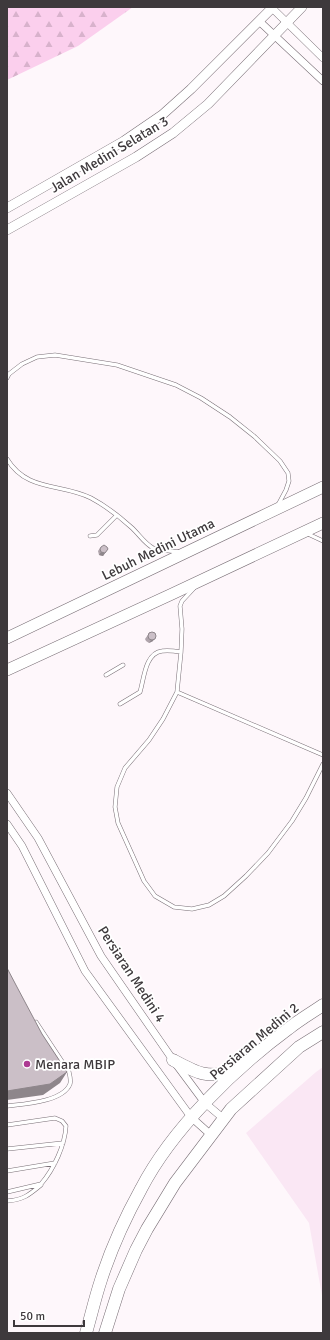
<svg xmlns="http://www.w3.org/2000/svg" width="330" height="1340" font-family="Signika,sans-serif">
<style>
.built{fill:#fae7f4}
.forest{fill:url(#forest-firs)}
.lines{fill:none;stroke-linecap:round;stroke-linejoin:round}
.service-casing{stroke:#796f76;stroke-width:4.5}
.minor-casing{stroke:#796f76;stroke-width:8}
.tertiary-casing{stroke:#796f76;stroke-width:10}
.secondary-casing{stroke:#796f76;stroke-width:12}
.primary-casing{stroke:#796f76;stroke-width:13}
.service{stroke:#fff;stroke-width:3.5}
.minor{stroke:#fff;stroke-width:7}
.tertiary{stroke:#fff;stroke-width:9}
.secondary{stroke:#fff;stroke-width:11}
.primary{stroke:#fff;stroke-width:12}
.wall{fill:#afa4ab}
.shaded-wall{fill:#8e868b}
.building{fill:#cbbfc7;stroke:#8e868b}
.poi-dot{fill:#ad3992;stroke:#fff;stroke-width:1.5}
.labels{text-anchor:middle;stroke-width:3.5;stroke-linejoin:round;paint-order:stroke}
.street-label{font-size:14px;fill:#3e393c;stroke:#fff}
.poi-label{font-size:14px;fill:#3e393c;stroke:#fff;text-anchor:start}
</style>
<defs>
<pattern id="forest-firs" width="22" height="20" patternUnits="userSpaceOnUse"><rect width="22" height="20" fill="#fbcfed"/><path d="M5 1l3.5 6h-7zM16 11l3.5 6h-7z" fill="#d8b2cc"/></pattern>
</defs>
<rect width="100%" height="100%" fill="#fef7fb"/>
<path class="built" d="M323 1067V1301L309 1223 246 1133 316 1072Z"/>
<path class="forest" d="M7 7H133L78 46 7 80Z"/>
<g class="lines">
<g class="service-casing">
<path id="service" d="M7 378 9 374 22 364 37 357 55 355 117 365 176 385 201 398 230 417 255 437 280 461 288 473 289 481 286 490 278 505
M7 459C27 492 61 483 91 498 104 505 120 517 131 527 139 534 144 543 153 548 160 551 172 551 180 552
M308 534 323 541
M90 536 97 535 117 515
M195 587 182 601 180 606 182 629 181 652 177 692 163 719 149 740 125 768 117 787 115 807 118 823 144 881 155 896 174 907 192 909 209 905 224 896 246 876 268 853 292 821 306 798 323 764
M106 675 123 665
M177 692 323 755
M120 704 140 692C144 679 145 653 162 651 168 650 175 651 181 652
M7 1106C23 1104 63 1102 70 1084 71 1080 70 1076 69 1072L36 1022
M7 1125 55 1118 62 1121 66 1126C65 1145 54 1169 41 1184L7 1192
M7 1149 63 1143
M7 1171 55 1163
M7 1201C23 1200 29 1195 41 1185"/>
</g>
<g class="minor-casing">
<path id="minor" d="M272 8 323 58
M259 21 323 81
M7 793 38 838 101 956 173 1060 205 1103 224 1119
M7 824 22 846 85 971 191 1117 211 1135"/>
</g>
<g class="tertiary-casing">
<path id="tertiary" d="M7 208 124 141 162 115 191 89 273 7
M7 230 136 157 173 133 208 104 302 7"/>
</g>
<g class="secondary-casing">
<path id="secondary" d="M7 638 323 487
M7 670 172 594 323 523"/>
</g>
<g class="primary-casing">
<path id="primary" d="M173 1060C199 1074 204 1077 234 1073
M86 1333C91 1316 95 1298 101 1280 111 1249 125 1218 141 1189 172 1129 234 1069 288 1029 299 1020 311 1013 323 1005
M105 1333 119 1289 136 1250 147 1229 175 1183 231 1109 299 1047 323 1032"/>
</g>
<use href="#service" class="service"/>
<use href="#minor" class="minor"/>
<use href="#tertiary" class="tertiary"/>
<use href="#secondary" class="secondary"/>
<use href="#primary" class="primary"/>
</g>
<path class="wall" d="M101 547 108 549 103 556 99 555 98 551Z
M150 632 153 641 149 643 146 641 145 639Z"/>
<path class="shaded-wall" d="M101 552 105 553 103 556 99 555Z
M155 638 153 641 149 643 151 640Z
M67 1072 60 1083 43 1095 7 1100V1091Z"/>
<path class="building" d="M104 545 107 547 108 549 105 553 101 552 100 549 101 547Z
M148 636a4 4 0 1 1 8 0a4 4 0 1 1-8 0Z
M7 968 17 987 42 1034 67 1072 50 1084 7 1091Z"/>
<circle class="poi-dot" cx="27" cy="1064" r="4"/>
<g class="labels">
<g class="street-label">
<text transform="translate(109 154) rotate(-31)" y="5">Jalan Medini Selatan 3</text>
<text transform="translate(158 549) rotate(-26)" y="5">Lebuh Medini Utama</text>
<text transform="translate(132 974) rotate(57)" y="5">Persiaran Medini 4</text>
<text transform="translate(254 1041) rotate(-40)" y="5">Persiaran Medini 2</text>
</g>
<g class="poi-label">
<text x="35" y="1069">Menara MBIP</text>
</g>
</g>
<rect width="330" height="1340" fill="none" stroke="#3e393c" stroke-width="16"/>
<path d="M14 1320v6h70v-6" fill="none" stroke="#3e393c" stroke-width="2"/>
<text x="20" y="1320" font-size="12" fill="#3e393c" stroke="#ffffff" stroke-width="3" paint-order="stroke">50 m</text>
</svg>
